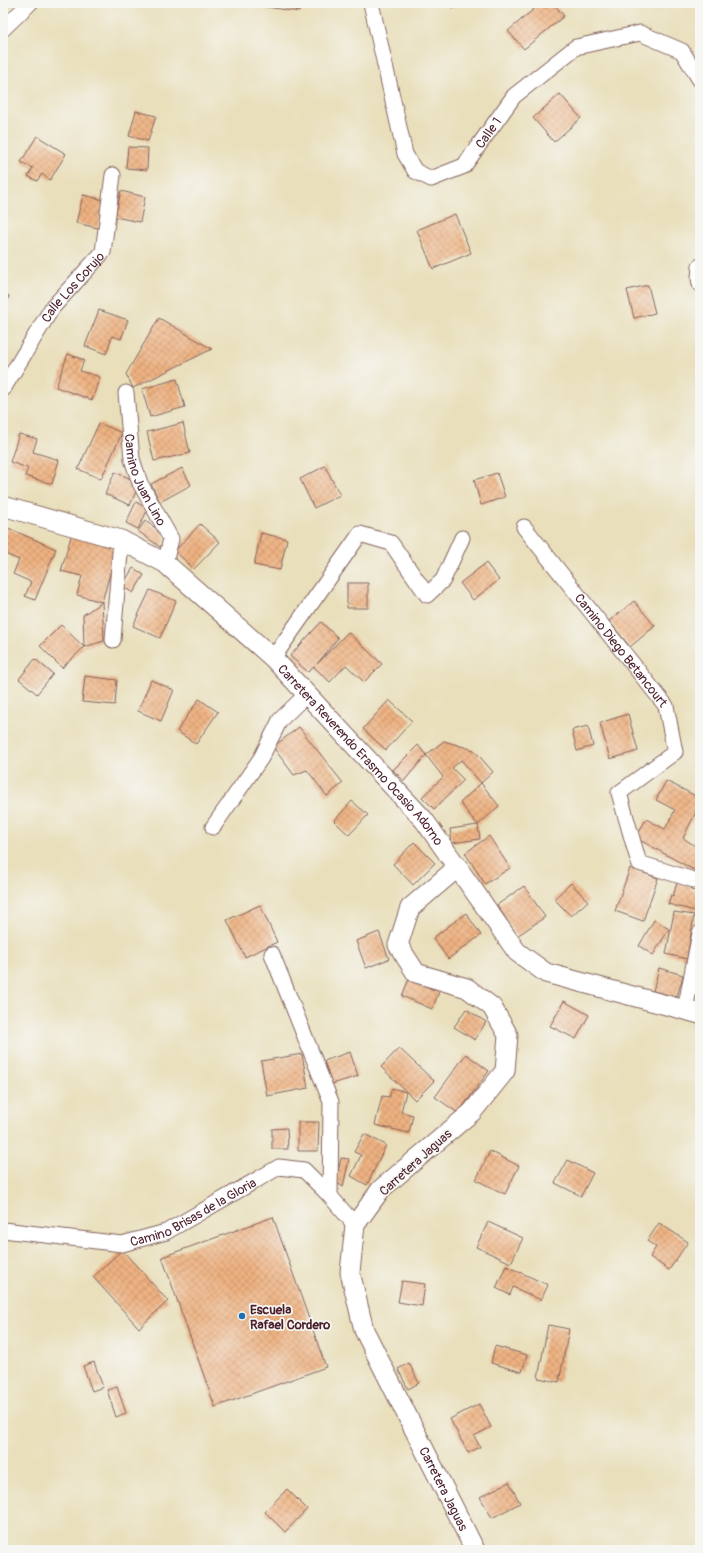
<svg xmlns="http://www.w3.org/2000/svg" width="703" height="1553" font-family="Pangolin,sans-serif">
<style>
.building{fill:url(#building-cross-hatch)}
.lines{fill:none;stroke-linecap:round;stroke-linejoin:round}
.minor-casing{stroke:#82625d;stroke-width:17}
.tertiary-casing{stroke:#82625d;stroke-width:21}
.minor{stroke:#fff;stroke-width:15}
.tertiary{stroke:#fff;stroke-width:19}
.poi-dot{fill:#1f6fb2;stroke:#f6f6f2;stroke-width:1.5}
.labels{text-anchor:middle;stroke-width:3.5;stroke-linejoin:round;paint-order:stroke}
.street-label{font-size:13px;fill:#4a1f2b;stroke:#f6f6f2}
.poi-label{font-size:13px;font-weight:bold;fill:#4a1f2b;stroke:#f6f6f2;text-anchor:start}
</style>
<defs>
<pattern id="building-cross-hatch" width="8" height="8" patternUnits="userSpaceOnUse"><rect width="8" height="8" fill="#efb382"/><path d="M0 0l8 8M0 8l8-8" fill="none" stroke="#c4916b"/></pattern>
</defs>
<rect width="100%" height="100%" fill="#f6f6f2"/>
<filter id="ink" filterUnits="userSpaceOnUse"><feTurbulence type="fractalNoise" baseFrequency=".025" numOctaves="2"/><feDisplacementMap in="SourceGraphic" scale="8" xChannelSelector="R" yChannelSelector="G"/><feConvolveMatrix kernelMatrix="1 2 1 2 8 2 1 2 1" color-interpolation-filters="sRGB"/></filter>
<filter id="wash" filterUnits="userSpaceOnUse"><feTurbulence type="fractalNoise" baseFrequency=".012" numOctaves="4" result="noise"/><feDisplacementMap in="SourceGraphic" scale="16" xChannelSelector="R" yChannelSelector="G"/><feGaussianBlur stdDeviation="0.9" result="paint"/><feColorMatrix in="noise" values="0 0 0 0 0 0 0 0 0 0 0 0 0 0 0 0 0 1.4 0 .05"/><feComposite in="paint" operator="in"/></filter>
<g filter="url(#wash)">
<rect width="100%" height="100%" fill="#e9dfbb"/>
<g id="blocks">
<path class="building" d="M261 3H301L299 12 261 6Z
M450 3H463L452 8Z
M541 3H553L564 16 524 49 508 31Z
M560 94 581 118 554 142 533 118Z
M136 111 156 116 148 141 129 136Z
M37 136 66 154 50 180 42 174 37 181 28 176 33 168 21 162Z
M128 147 148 148 147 170 126 168Z
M121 191 145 197 140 222 115 217Z
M83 195 104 200 98 228 76 223Z
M455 214 471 253 433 269 417 230Z
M648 285 655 313 634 318 627 290Z
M3 294 9 296 3 312Z
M99 310 128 320 121 339 112 336 106 354 85 346Z
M159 318 212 349 133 388 126 374Z
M68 354 84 360 80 371 100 377 92 400 56 387Z
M177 379 185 407 150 417 142 389Z
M99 423 122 433 101 479 78 469Z
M183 423 190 453 154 461 147 432Z
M19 434 37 439 33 452 59 460 52 484 25 476 28 468 10 462Z
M325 466 340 495 314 508 300 479Z
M182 468 191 485 160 502 151 484Z
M115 472 140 483 130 505 105 494Z
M497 473 505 497 481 505 474 480Z
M136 502 148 509 138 529 126 523Z
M145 521 162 532 165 540 160 547 138 531Z
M200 524 220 542 194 569 175 551Z
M8 528 56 549 35 600 25 596 31 582 13 574 19 560 3 553V540Z
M72 533 118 545 102 602 77 595 82 576 61 571Z
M261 533 287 539 280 570 254 565Z
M486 563 499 580 473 600 460 583Z
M133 568 144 575 133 593 122 586Z
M347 583H368V608H347Z
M150 590 176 601 160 638 133 626Z
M634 601 655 626 630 647 609 621Z
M102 602 104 641 84 647 62 668 40 646 61 625 84 647 83 615Z
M321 622 338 638 317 664 348 632 382 664 364 682 346 665 330 682 314 667 308 672 290 656Z
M35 659 53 674 37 694 19 679Z
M85 676 117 680 115 705 82 702Z
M151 680 174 690 161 721 138 711Z
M199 699 218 712 196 744 177 731Z
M389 700 412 721 386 750 363 729Z
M628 714 638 751 610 759 600 723Z
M588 726 593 746 577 751 572 730Z
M299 727 343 783 327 796 307 770 294 775 273 747Z
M444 741 474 750 493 772 481 783 461 760 452 768 464 780 434 809 422 797 443 777 426 755Z
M418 745 426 755 404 781 393 770Z
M666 781 700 798V804L683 838 700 849V860L694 870 636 838 646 819 665 829 675 810 656 800Z
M481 783 499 806 478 825 480 839 452 843 450 829 478 825 460 803Z
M352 801 368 815 349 835 334 821Z
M489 836 510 868 485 884 465 853Z
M414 842 435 863 413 885 393 864Z
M630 868 658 878 643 921 615 911Z
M571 883 588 901 571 916 554 899Z
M677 883 692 887 691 890 700 892 699 912 668 904 671 895 673 896Z
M524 886 545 917 517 936 497 905Z
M260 905 277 942 245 957 227 920Z
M674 912 694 915 687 959 666 954Z
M466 913 481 935 448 959 433 938Z
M654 920 669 929 653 955 639 946Z
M379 932 389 959 366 968 356 941Z
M659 968 683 975 677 997 653 991Z
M409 979 439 992 432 1009 402 996Z
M564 1001 589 1015 576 1039 550 1026Z
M466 1009 486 1022 475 1040 454 1027Z
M399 1048 434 1081 415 1100 381 1067Z
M350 1052 358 1076 332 1084 324 1061Z
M302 1054 308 1088 267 1096 261 1061Z
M466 1054 489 1071 458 1113 435 1097Z
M392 1088 406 1092 401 1112 413 1115 409 1133 375 1125 382 1096 389 1097Z
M298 1122H319L318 1151H298Z
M287 1128 288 1149H272V1129Z
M364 1134 386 1145 367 1185 351 1176 361 1155 354 1152Z
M490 1151 519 1166 505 1194 476 1180Z
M341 1158 349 1159 343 1187 336 1182Z
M568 1160 593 1173 581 1196 555 1183Z
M273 1217 326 1367 215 1407 162 1257Z
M488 1222 523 1238 511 1263 476 1247Z
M659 1223 688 1242 669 1270 650 1257 656 1247 647 1241Z
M122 1250 168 1301 139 1328 93 1277Z
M506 1266 548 1285 541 1300 513 1287 510 1295 496 1288Z
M402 1281 425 1284 422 1306 398 1302Z
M548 1325 569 1329 559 1382 538 1378Z
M495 1346 527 1355 522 1372 491 1363Z
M94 1362 103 1387 92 1391 83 1366Z
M409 1363 419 1383 408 1389 398 1369Z
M117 1387 126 1413 116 1417 107 1390Z
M479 1404 491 1427 474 1436 480 1447 468 1453 450 1419Z
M509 1482 520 1503 492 1518 480 1497Z
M287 1489 307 1509 285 1532 265 1512Z"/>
</g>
</g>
<g filter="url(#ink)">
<use href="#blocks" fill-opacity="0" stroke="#82625d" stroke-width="1"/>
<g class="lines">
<g class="minor-casing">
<g id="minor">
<path id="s1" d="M371 3 405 154 415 171 431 179 464 166 514 96 576 47 640 33 682 51 700 80"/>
<path d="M3 29 30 3"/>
<path d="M700 266 699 278 700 284"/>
<path id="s2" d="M3 389 52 308 103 252 113 175"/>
<path id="s3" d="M126 393 132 459 140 483 171 539 165 563"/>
<path id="s4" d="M524 527 666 706 675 752 619 793 639 863 700 882"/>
<path d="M113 640 121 540"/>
<path d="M273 658 360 534 391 543 427 595 443 580 462 538"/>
<path d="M213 827 261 758 280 720 307 694"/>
<path d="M272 954 331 1102 330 1196"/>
<path d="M685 1010 700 933"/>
<path id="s5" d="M3 1230 122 1244 166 1232 279 1167 304 1170 330 1196 355 1225"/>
</g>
</g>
<g class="tertiary-casing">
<g id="tertiary">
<path id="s6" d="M3 506 121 540 165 563 273 658 424 820 517 952 546 973 700 1014"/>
<path id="s7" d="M458 867 410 908 398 945 416 973 467 988 492 1007 508 1035 505 1071 472 1112 381 1189 355 1225 350 1272 364 1330 475 1550"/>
</g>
</g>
<use href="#minor" class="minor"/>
<use href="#tertiary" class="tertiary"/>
</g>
</g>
<circle class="poi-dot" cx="242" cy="1316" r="4"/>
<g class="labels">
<g class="street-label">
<text dy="5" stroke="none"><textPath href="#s1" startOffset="269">Calle 1</textPath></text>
<text dy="5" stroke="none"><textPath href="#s2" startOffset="124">Calle Los Corujo</textPath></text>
<text dy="5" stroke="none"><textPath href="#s3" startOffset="90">Camino Juan Lino</textPath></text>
<text dy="5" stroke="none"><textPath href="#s4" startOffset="157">Camino Diego Betancourt</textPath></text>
<text dy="5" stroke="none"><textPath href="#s6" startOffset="447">Carretera Reverendo Erasmo Ocasio Adorno</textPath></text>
<text transform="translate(415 1162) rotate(-42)" y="5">Carretera Jaguas</text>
<text dy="5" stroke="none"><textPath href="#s5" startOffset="198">Camino Brisas de la Gloria</textPath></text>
<text dy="5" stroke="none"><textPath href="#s7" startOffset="789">Carretera Jaguas</textPath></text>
</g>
<g class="poi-label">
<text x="250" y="1314">Escuela<tspan x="250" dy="15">Rafael Cordero</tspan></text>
</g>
</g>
<rect width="703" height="1553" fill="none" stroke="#f6f6f2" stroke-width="16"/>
</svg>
